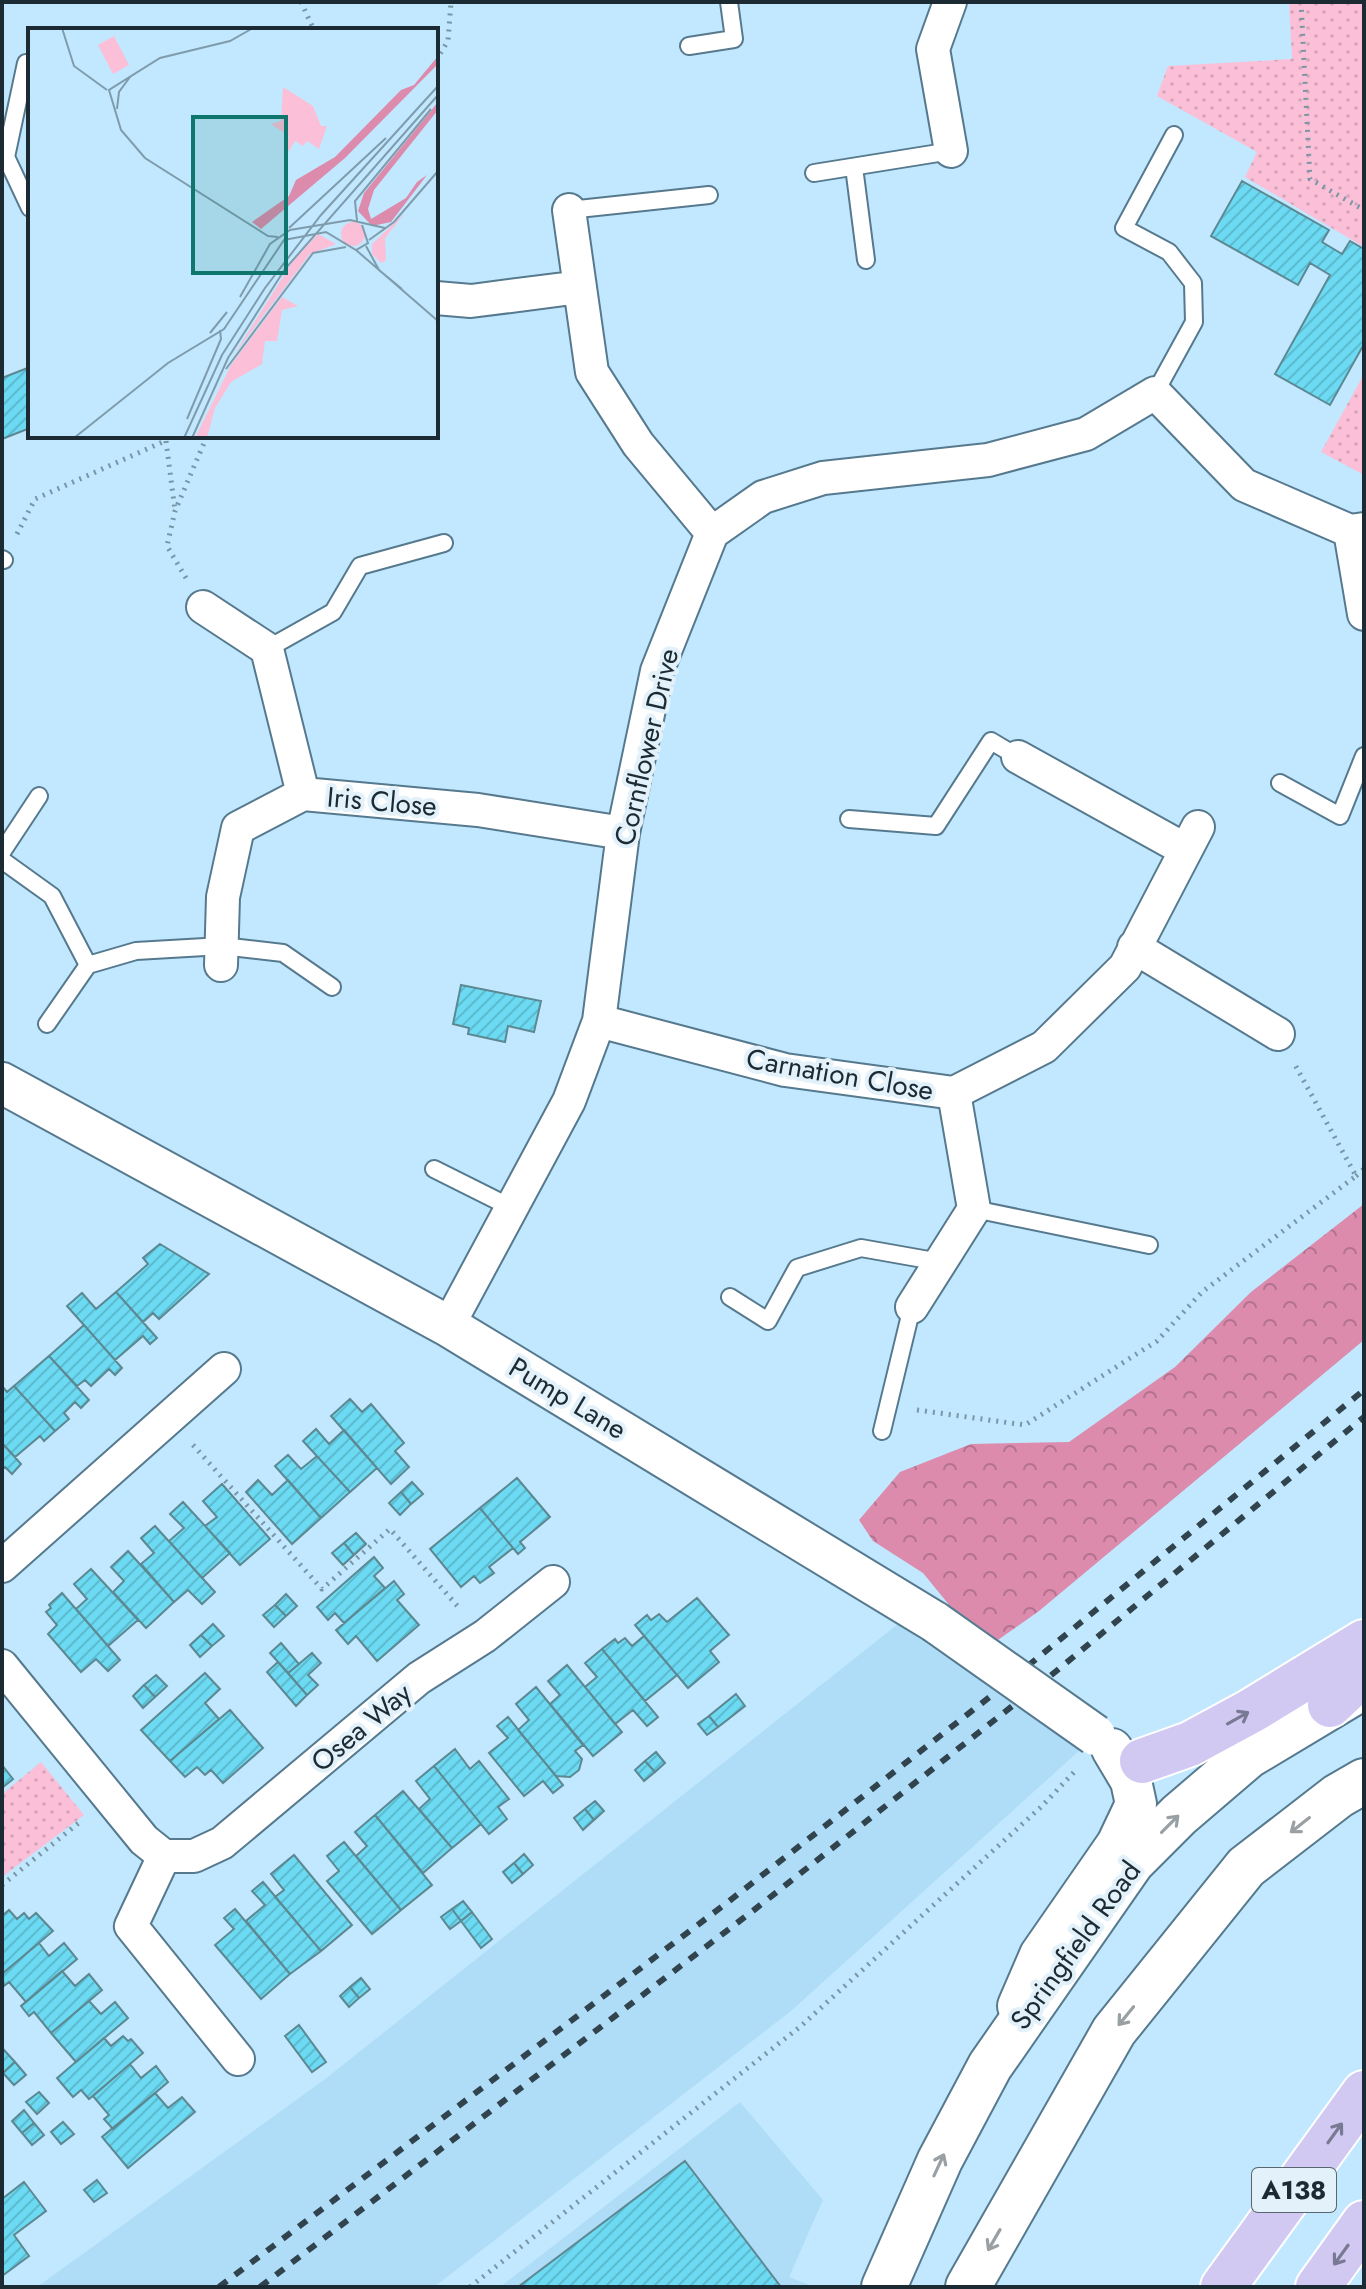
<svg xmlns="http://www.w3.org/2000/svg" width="1366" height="2289" font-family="Jost,sans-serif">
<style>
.built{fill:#afdcf7}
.grass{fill:url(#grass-dots)}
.forest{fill:url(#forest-crowns)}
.building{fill:url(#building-hatch);stroke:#5c8892;stroke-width:2}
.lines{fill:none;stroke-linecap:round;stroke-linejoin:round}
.service-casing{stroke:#56798e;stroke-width:20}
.minor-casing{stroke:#56798e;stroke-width:36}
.tertiary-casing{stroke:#56798e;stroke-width:44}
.secondary-casing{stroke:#56798e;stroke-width:48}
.primary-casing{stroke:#fff;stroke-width:48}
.path{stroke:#7996a6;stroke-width:5;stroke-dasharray:2 6;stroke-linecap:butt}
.service{stroke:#fff;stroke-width:16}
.minor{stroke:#fff;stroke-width:32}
.tertiary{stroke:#fff;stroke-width:40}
.secondary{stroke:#fff;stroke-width:44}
.primary{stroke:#d2c9f2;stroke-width:44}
.rail{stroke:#31434d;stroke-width:6;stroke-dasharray:10 10;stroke-linecap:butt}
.tertiary-bridge-casing{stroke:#56798e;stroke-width:44;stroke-linecap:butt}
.tertiary-bridge{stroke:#fff;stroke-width:40}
.oneway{stroke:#777a92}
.oneway2{stroke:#99a0a3}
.labels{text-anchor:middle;stroke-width:8;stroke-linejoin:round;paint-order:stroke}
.shield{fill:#e2f1fa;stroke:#57666f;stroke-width:2}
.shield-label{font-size:26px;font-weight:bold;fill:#1c2b33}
.street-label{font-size:28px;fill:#1c2b33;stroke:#e2f1fa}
.inset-road{fill:none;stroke:#7f9cad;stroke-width:2}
.view{fill:#0f766e;fill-opacity:0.15;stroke:#0f766e;stroke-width:4}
.inset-edge{fill:none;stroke:#1c2b33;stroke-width:4}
</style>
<defs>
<pattern id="grass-dots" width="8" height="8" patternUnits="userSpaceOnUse" patternTransform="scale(2)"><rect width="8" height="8" fill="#fbc0d7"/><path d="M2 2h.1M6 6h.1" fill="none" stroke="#d7a5b9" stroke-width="1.8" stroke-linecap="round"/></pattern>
<pattern id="forest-crowns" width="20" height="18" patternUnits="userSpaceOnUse" patternTransform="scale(2)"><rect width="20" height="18" fill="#dc8bac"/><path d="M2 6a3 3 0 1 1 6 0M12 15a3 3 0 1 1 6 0" fill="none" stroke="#b2728d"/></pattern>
<pattern id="building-hatch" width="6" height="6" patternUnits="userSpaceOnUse" patternTransform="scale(2)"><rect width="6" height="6" fill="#6cdaf2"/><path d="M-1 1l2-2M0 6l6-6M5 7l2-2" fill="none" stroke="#5dbbd0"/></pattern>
</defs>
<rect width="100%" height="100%" fill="#c1e8fe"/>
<path class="built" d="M898 1624 1080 1750 791 2011 434 2287H37L324 2080Z
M740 2102 823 2200 789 2277 815 2287H500Z"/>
<path class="grass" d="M1289 2H1364V247L1245 177 1257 152 1157 96 1168 66 1292 59Z
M1364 374V475L1321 452Z
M41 1762 84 1815 2 1877V1794Z"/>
<path class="forest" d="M1364 1204V1340L1039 1611 998 1640 950 1606 923 1573 873 1541 859 1520 900 1472 971 1444 1069 1442 1175 1367 1251 1292Z"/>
<path class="building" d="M1242 181 1329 230 1322 242 1342 254 1350 241 1364 249V344L1330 405 1275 374 1330 275 1310 263 1298 285 1211 236Z
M30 367V428L2 439V378Z
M461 985 541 1001 534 1032 508 1026 505 1042 468 1034 469 1028 453 1024Z
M160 1244 209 1274 159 1319 153 1313 143 1322 116 1292 148 1264 143 1258Z
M116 1292 157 1338 150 1344 143 1336 115 1360 67 1306 82 1293 96 1309Z
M84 1325 122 1368 115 1375 109 1369 91 1386 85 1380 77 1386 49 1356Z
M49 1356 89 1400 81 1408 75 1402 64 1413 69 1419 55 1431 14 1386Z
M2 1386 7 1392 14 1386 55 1431 44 1441 40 1436 15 1457 2 1443Z
M350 1399 362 1412 371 1404 404 1443 395 1451 409 1467 391 1484 331 1416Z
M316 1429 329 1444 344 1430 377 1468 350 1492 303 1441Z
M2 1443 21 1464 12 1474 5 1467 2 1470Z
M288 1455 301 1469 317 1456 350 1492 321 1518 275 1466Z
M517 1478 550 1517 520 1542 525 1548 518 1554 480 1508Z
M258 1480 272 1495 288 1480 321 1518 292 1544 246 1492Z
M412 1482 423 1494 411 1504 401 1492Z
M222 1484 270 1539 240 1565 205 1526 217 1517 203 1501Z
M401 1492 411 1504 400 1515 389 1503Z
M183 1502 230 1553 202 1578 169 1541 184 1528 170 1514Z
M480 1508 513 1548 489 1567 494 1573 480 1583 474 1576 461 1587 430 1549Z
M155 1526 215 1592 202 1604 188 1590 174 1602 141 1564 154 1553 141 1538Z
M356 1533 366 1544 354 1555 344 1543Z
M344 1543 354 1555 343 1565 332 1553Z
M128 1551 174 1602 146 1628 113 1592 124 1581 111 1567Z
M374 1557 383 1568 374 1576 385 1588 344 1623 335 1613 328 1620 317 1607Z
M91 1569 138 1620 108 1646 76 1609 87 1599 74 1584Z
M394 1581 404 1594 397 1600 419 1625 377 1661 356 1636 348 1644 336 1630Z
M62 1593 120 1660 108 1671 96 1659 81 1672 48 1634 57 1625 46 1612 51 1608 49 1605Z
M286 1594 297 1606 286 1616 275 1605Z
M697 1598 729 1635 710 1651 719 1662 688 1688 635 1625 647 1615 651 1620 659 1614 667 1622Z
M275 1605 286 1616 274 1627 263 1615Z
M213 1624 224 1636 212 1646 201 1635Z
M201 1635 212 1646 200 1657 190 1645Z
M644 1636 677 1675 645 1701 602 1649 615 1639 618 1643 625 1638 632 1646Z
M281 1643 299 1664 288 1673 270 1653Z
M602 1649 658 1717 647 1726 633 1710 615 1724 585 1687 597 1677 585 1663Z
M312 1653 321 1663 308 1675 318 1685 307 1695 288 1673Z
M278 1662 307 1695 296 1706 267 1672Z
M567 1665 622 1732 593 1756 550 1704 560 1695 548 1681Z
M205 1673 220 1689 205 1703 219 1719 170 1761 141 1730Z
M156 1675 167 1686 155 1697 144 1685Z
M144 1685 155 1697 143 1708 133 1696Z
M536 1687 583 1745 575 1751 582 1759 579 1770 570 1777 556 1776 518 1730 529 1720 516 1704Z
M736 1694 745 1706 718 1727 709 1716Z
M230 1710 263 1748 223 1783 211 1770 205 1775 197 1767 185 1777 170 1761Z
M709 1716 718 1727 707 1735 698 1724Z
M508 1717 563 1785 553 1793 543 1781 524 1796 489 1753 508 1738 497 1726Z
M455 1749 470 1769 479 1761 509 1799 498 1807 507 1819 489 1834 434 1766Z
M656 1752 665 1763 655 1772 645 1761Z
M645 1761 655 1772 644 1781 635 1770Z
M2 1765 13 1779 2 1788Z
M434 1766 481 1824 452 1848 419 1809 430 1799 416 1781Z
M403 1791 452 1848 423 1873 375 1815Z
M595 1801 604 1811 594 1820 585 1809Z
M585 1809 594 1820 583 1830 574 1818Z
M375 1815 432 1885 401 1910 356 1856 367 1846 355 1832Z
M344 1842 401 1910 372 1934 327 1881 339 1871 327 1856Z
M524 1854 533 1865 523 1874 514 1863Z
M294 1855 352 1925 321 1951 275 1897 284 1890 271 1874Z
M514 1863 523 1874 512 1883 503 1872Z
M263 1882 321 1951 290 1974 246 1921 265 1905 252 1891Z
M463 1901 472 1912 461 1921 452 1909Z
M235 1909 290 1974 261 1999 215 1945 234 1929 224 1918Z
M452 1909 461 1921 450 1929 441 1917Z
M9 1910 17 1919 24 1913 29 1919 36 1913 53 1931 2 1974V1916Z
M472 1912 492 1939 481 1948 461 1921Z
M39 1943 49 1956 64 1943 77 1959 26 2002 9 1982 4 1986 2 1974Z
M62 1971 75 1986 89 1974 102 1990 51 2033 34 2012 29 2016 21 2006Z
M361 1978 370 1989 359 1998 350 1987Z
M350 1987 359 1998 349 2007 340 1996Z
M89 2001 101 2014 115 2002 128 2018 76 2062 51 2033Z
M299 2025 326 2062 312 2072 285 2036Z
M123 2036 128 2041 131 2039 143 2053 89 2099 81 2090 73 2097 57 2078 104 2038 111 2046Z
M4 2050 15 2062 3 2073 2 2052Z
M15 2062 26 2075 14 2085 3 2073Z
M130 2064 141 2078 156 2066 168 2082 113 2129 104 2119 109 2115 93 2096Z
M39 2092 49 2103 37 2114 26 2102Z
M155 2093 168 2108 182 2097 195 2112 128 2168 102 2137Z
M24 2110 34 2123 22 2133 12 2121Z
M63 2122 74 2134 61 2144 51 2132Z
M34 2123 44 2135 32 2145 22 2133Z
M685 2161 781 2287H518Z
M97 2180 107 2193 94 2202 84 2190Z
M24 2182 46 2211 14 2235 29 2256 2 2276V2199Z"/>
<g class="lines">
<g class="service-casing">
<path id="service" d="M689 46 734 39 729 2
M2 156 6 157 30 208
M6 157 26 63 30 64
M854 167 866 260
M814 173 951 151
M569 210 709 195
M1155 393 1194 322 1193 283 1169 252 1124 228 1174 135
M2 559 4 560
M267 649 333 612 360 566 444 543
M1280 783 1340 816 1364 756
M849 819 936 826 991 741 1018 757
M2 852 39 796
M2 860 52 896 88 965
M47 1024 88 965 136 951 222 946 283 953 332 987
M434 1169 512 1208
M974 1209 1149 1245
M730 1297 768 1321 797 1268 861 1248 940 1262
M882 1431 912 1307"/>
</g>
<g class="minor-casing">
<path id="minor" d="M950 2 933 49 951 151
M569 210 592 372 638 444 712 533
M436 298 471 301 580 287
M1350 531 1364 614
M203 607 267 649 303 794
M1018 757 1184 849
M1134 947 1278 1034
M221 965 223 897 238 828 303 794 478 810 623 833
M599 1021 785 1070 954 1093 1044 1047 1125 967 1198 827
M912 1307 974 1209 954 1093
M448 1326 569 1101 599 1021 623 833 657 671 712 533 763 497 823 478 988 460 1086 434 1155 393 1244 485 1350 531 1364 529
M2 1566 224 1369
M2 1666 144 1840 164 1856H194L222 1843 419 1678 485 1636 553 1582
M164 1856 131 1926 238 2059"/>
</g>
<g class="tertiary-casing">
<path id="tertiary" d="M2 1083 448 1326 935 1622
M1018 2006 1040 1955 1117 1844 1136 1804 1131 1781 1112 1749"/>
</g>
<g class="secondary-casing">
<path id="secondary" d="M884 2287 940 2160 990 2066 1132 1862 1179 1815 1248 1756 1363 1687
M968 2287 1114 2031 1246 1867 1338 1796 1364 1781"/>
</g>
<g class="primary-casing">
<path id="primary" d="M1330 1705 1364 1673
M1142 1761 1190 1744 1251 1711 1364 1642
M1223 2287 1364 2093
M1318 2287 1364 2223"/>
</g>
<path class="path" d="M301 2 314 30
M1301 2 1310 179 1364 210
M436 60 448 41 451 2
M166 441 175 510
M17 534 35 499 165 441 164 436
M186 578 167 546 175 511 207 436
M1356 1176 1364 1169
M917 1410 1025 1425 1157 1341 1202 1292 1356 1176 1294 1063
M193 1445 322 1589 390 1529 460 1609
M2 1885 81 1821
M470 2287 801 2026 1042 1806 1077 1769"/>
<use href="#service" class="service"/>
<use href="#minor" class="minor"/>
<use href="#tertiary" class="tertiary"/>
<use href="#secondary" class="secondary"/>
<use href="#primary" class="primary"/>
<path class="rail" d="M219 2287 728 1902 996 1692 1364 1390
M260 2287 754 1910 1049 1677 1364 1417"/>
<g class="tertiary-bridge-casing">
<path id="tertiary-bridge" d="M935 1622 1095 1735"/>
</g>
<use href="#tertiary-bridge" class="tertiary-bridge"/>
</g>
<defs><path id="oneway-shaft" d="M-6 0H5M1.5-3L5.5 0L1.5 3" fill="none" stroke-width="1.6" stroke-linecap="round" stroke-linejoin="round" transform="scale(2)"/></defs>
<g class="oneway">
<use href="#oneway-shaft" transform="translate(1238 1718) rotate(-29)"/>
<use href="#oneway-shaft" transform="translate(1335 2133) rotate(-54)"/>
<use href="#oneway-shaft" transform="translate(1341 2255) rotate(126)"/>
</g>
<g class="oneway2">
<use href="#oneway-shaft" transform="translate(1170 1824) rotate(-45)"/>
<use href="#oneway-shaft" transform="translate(1300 1825) rotate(142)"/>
<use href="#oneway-shaft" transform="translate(1126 2016) rotate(129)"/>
<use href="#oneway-shaft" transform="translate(939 2165) rotate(-65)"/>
<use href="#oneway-shaft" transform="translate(994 2240) rotate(120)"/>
</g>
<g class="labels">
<rect class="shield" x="1252" y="2168" width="84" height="44" rx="6"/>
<g class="shield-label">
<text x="1294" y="2199">A138</text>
</g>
<g class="street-label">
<text transform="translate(646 747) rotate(-77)" y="10">Cornflower Drive</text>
<text transform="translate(382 801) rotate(5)" y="10">Iris Close</text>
<text transform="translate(840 1074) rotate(10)" y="10">Carnation Close</text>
<text transform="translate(568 1398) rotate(31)" y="10">Pump Lane</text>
<text transform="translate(361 1727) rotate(-40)" y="10">Osea Way</text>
<text transform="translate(1075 1945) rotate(-54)" y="10">Springfield Road</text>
</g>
</g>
<g transform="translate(28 28)">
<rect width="410" height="410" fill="#c1e8fe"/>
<path d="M255 59 285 78 293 98H299L291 121 279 113 275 118 267 113 261 123 255 120 261 108 243 96 253 93ZM377 185 357 210 358 232 353 235 344 226V216ZM313 206a12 12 0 1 1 24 0a12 12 0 1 1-24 0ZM290 206 308 216 282 226 205 328 265 233ZM254 269 270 278 254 282 249 313H237L234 336 203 354 187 380 179 410H167L203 337Z" fill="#fbc0d7"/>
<path d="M410 28V36L317 130 233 201 224 194 261 168 268 152 307 129 373 62 386 57ZM410 74V82L346 162 340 181 343 191 378 170 389 154 399 147 363 194 344 198 330 183 336 165Z" fill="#dc8bac"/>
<path d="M86 8 101 37 85 46 70 17Z" fill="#fbc0d7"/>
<path class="inset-road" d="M34 0 46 38 79 62M225 0 202 13 132 30 81 62 93 102 117 130 240 208 250 209M89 81 91 64 102 49M329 193 327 173 403 81M261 200 358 110M341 212 366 194 410 143M338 218 351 242 374 261M328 222 410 293M212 269 242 216 262 202 322 192 357 200M182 305 199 284M198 341 285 225 318 219M159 391 193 311 192 302M46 410 140 335 196 301 256 212 298 204 328 222 340 215 334 197M156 410 194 327 237 260 293 187 410 58M164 410 200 330 257 241 410 67"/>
<path class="view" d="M165 89H258V245H165Z"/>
<rect width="410" height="410" class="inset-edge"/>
</g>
<rect width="1366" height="2289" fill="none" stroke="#1c2b33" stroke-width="8"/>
</svg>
